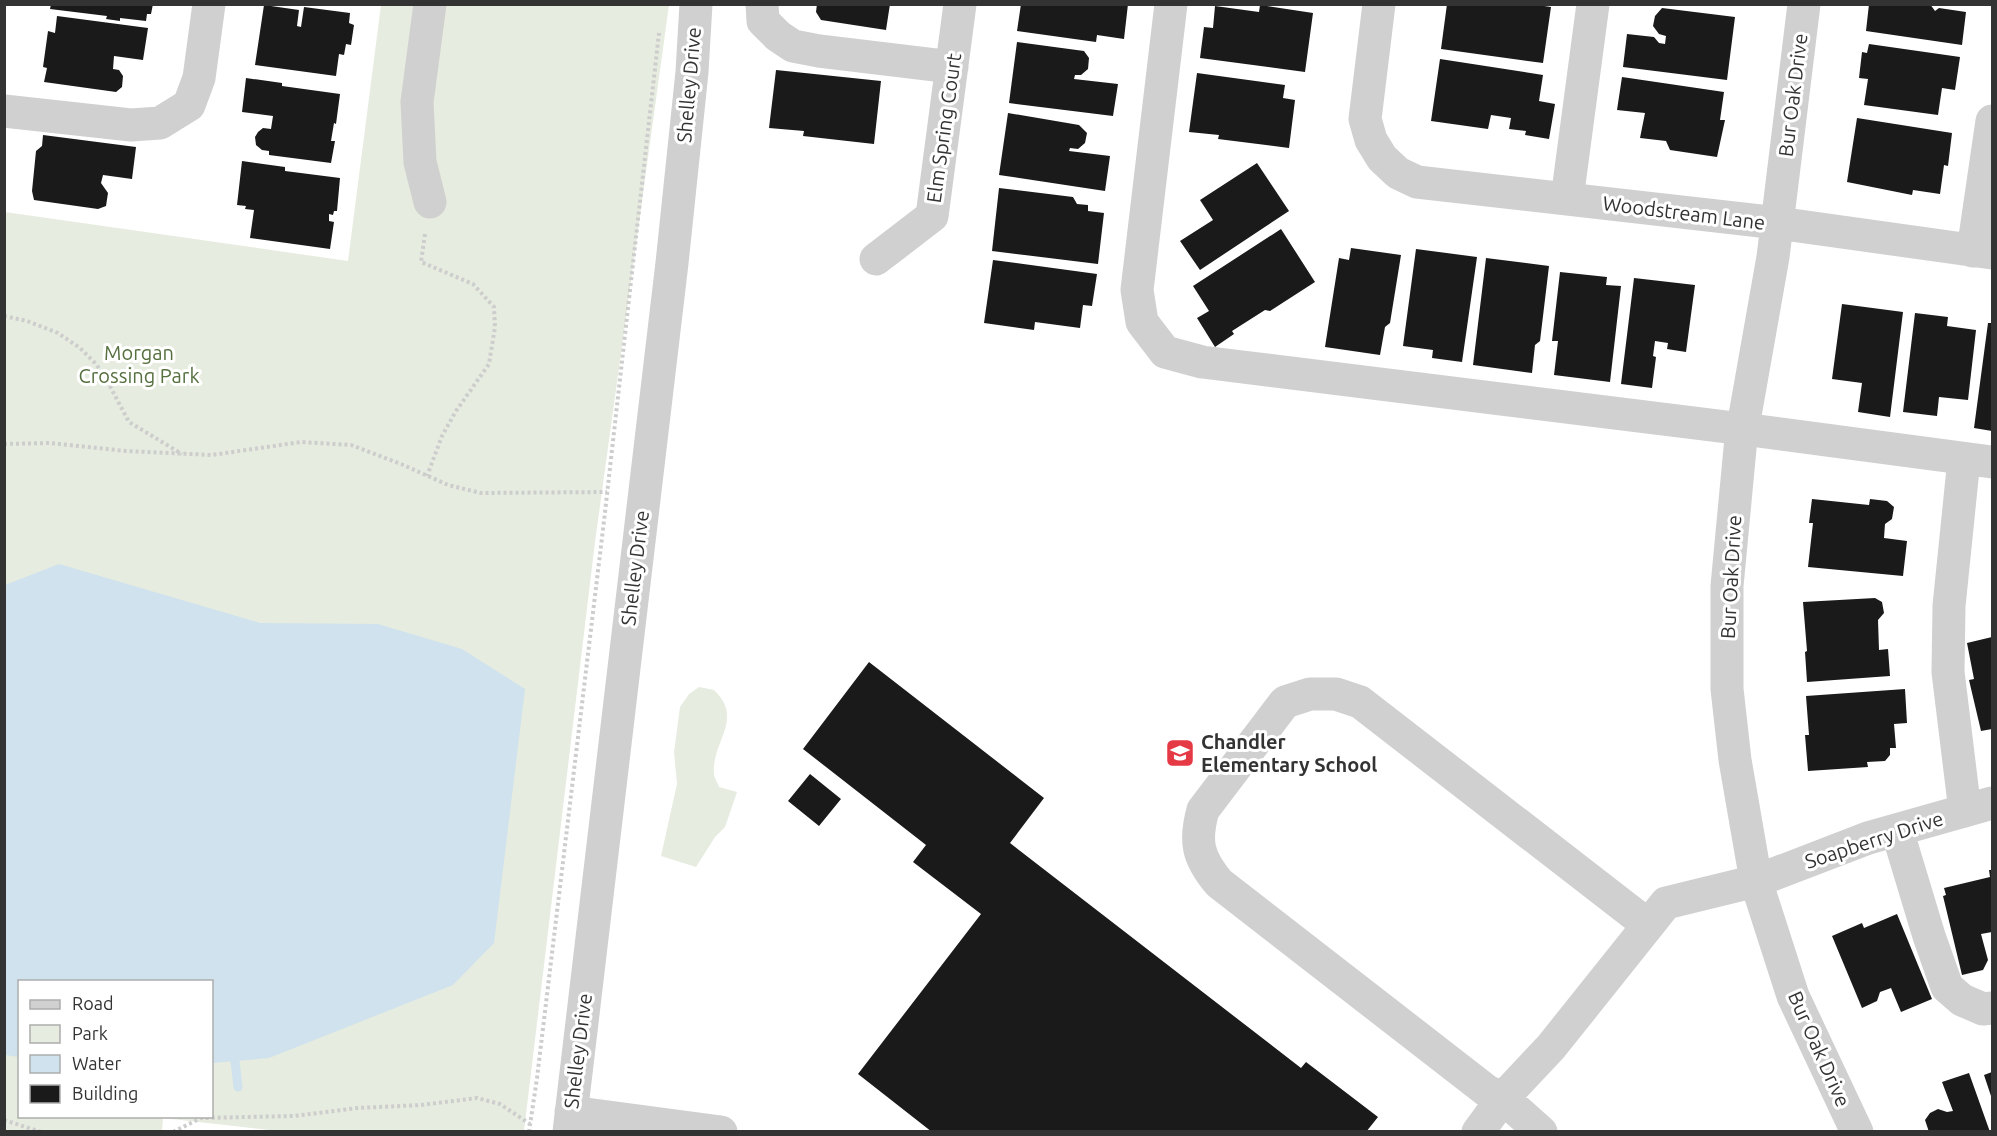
<svg xmlns="http://www.w3.org/2000/svg" width="1997" height="1136" font-family="Ubuntu,sans-serif">
<style>
.green{fill:#e6ecdf;fill-rule:evenodd}
.water{fill:#cfe2ee}
.lines{fill:none;stroke-linecap:round;stroke-linejoin:round}
.stream{stroke:#cfe2ee;stroke-width:9}
.building{fill:#1a1a1a}
.path{stroke:#cdcdcd;stroke-width:4;stroke-dasharray:3 3;stroke-linecap:butt}
.minor{stroke:#d0d0d0;stroke-width:33}
.labels{text-anchor:middle;stroke-width:6;stroke-linejoin:round;paint-order:stroke}
.street-label{font-size:20px;fill:#333;stroke:#fff}
.park-label{font-size:20px;fill:#56703f;stroke:#fff}
.poi-label{font-size:20px;font-weight:bold;fill:#333;stroke:#fff;text-anchor:start}
</style>
<rect width="100%" height="100%" fill="#fff"/>
<path class="green" d="M381 5H669L595 542 524 1131 287 1132 163 1118 162 1131 5 1132V212L348 261ZM20 982H212V1116H20Z
M699 687 714 690C745 719 711 742 714 774 714 778 718 783 719 787L737 792 725 827 715 837 696 867 661 856 677 784 674 752 680 707 689 694Z"/>
<path class="water" d="M59 564 260 623 378 624 462 649 525 689 494 943 453 985 269 1058 212 1063V982H20L19 1057 5 1055V585Z"/>
<g class="lines">
<path class="stream" d="M230 1051 235 1061 238 1087"/>
</g>
<path class="building" d="M51 4H153L151 14H147L146 21 120 18V21L106 19 107 16 50 9Z
M817 4H890L886 30 821 20 816 12Z
M1021 4H1128L1124 39 1097 35 1096 42 1017 31Z
M1447 4H1531L1551 7 1543 63 1441 49Z
M1869 4H1930L1935 11 1939 8 1966 12 1962 45 1866 31Z
M264 5 299 10 297 26 301 27 304 7 350 13 349 23 354 25 351 45 346 44 344 55 339 54 336 76 255 65Z
M1260 5 1313 13 1305 72 1200 58 1204 27 1213 28 1215 6 1259 12Z
M1662 8 1735 17 1727 80 1623 67 1627 34 1654 37 1659 43 1665 44 1666 36 1659 34 1653 26 1655 16Z
M57 16 148 28 143 60 114 56 113 69 119 70 123 76 122 87 116 92 44 82 47 68 43 67 48 31 55 33Z
M1017 42 1084 51 1089 58 1088 69 1081 75H1075L1074 79 1118 84 1113 116 1009 103Z
M1869 44 1960 57 1955 90 1942 88 1938 115 1864 105 1868 79 1859 78 1862 52 1867 53Z
M1440 59 1543 75 1539 101 1555 104 1549 139 1525 135 1526 131 1509 129 1511 118 1491 115 1488 129 1431 121Z
M776 70 881 81 874 144 803 136 804 131 769 128Z
M1197 73 1285 85 1283 98 1295 100 1289 148 1218 139 1219 135 1189 132Z
M1622 77 1724 92 1720 120H1725L1717 157 1670 150 1666 141 1640 138 1645 113 1617 110Z
M246 78 282 83V86L340 94 336 124 334 123 331 141H335L331 163 269 155V151L262 150 256 145 255 137 258 132 263 128 271 129 273 116 242 112Z
M1008 113 1079 125 1087 133 1085 143 1078 149 1070 148 1069 151 1110 156 1105 191 999 175Z
M1857 118 1952 133 1948 166 1944 165 1940 194 1913 190 1912 195 1847 182Z
M43 135 136 147 132 179 103 175 101 183 108 193 106 206 98 209 34 200 32 191 36 151 42 146Z
M242 161 285 167V171L340 178 337 211H334L333 215 329 214V221L334 222 330 249 250 238 254 210 245 209 246 206 237 205Z
M1257 163 1289 211 1200 270 1180 241 1213 220 1200 200Z
M999 188 1073 197 1077 204 1088 205V211L1104 213 1098 264 992 251Z
M1281 229 1315 282 1270 311 1265 310 1232 331 1234 334 1215 347 1197 318 1209 311 1193 286Z
M1351 248 1401 255 1390 323 1385 327 1380 355 1325 347 1339 258 1349 260Z
M1416 249 1477 257 1462 362 1432 358 1433 350 1403 346Z
M1486 258 1549 266 1540 341 1535 345 1532 373 1473 365Z
M993 260 1097 274 1092 306 1083 305 1080 328 1035 322 1034 330 984 323Z
M1560 272 1607 277 1606 285 1621 286 1610 382 1554 375 1558 341H1552Z
M1634 278 1695 285 1686 352 1667 349 1668 343 1655 341 1653 356 1656 357 1652 388 1621 384Z
M1842 304 1903 312 1890 417 1858 412 1862 383 1832 379Z
M1915 313 1948 317 1947 326 1976 330 1968 400 1939 397 1937 416 1903 412Z
M1988 323H1992V431L1974 428Z
M1812 499 1869 505 1870 499 1887 501 1894 507 1892 519 1885 524 1884 538 1907 541 1903 576 1808 567 1813 523H1809Z
M1875 598 1882 602 1884 613 1878 620 1879 650 1888 649 1890 676 1807 682 1805 652 1807 651 1803 602Z
M1992 637V729L1981 731 1969 680 1974 679 1967 643Z
M869 662 1044 798 1010 843 1301 1068 1306 1062 1378 1117 1366 1132H932L858 1074 981 914 913 862 926 845 803 749Z
M1905 689 1907 723 1894 724 1896 748H1890V755L1885 761 1867 762 1868 767 1808 771 1805 735H1809L1806 696Z
M810 774 841 799 819 826 788 801Z
M1989 870H1992V932L1981 934 1988 960 1983 970 1962 975 1943 896 1946 895 1944 888 1990 877Z
M1897 914 1932 999 1901 1012 1891 988 1880 992 1877 1001 1862 1008 1832 936 1862 923 1864 928Z
M1992 1072V1099L1984 1075Z
M1969 1073 1990 1132H1929L1925 1120 1930 1113 1938 1109 1947 1112 1953 1111 1942 1082Z"/>
<g class="lines">
<path class="path" d="M425 234 421 262 473 284 494 307 495 327 489 364 456 411 442 436 427 476
M4 316 27 321 58 333 80 348 95 363 104 375 129 422 182 454
M4 444 50 443 126 451 212 455 301 442 351 445 401 464 448 485 481 493 607 492
M4 1120 41 1132
M173 1132 201 1118 294 1116 358 1108 421 1105 477 1098 500 1104 530 1124
M529 1132 537 1078 604 521 659 33"/>
<path class="minor" d="M762 4 763 21 778 36 793 46 819 51 952 67
M1171 4 1137 290 1142 322 1165 352 1202 362 1743 429 1992 462
M1379 4 1365 119 1371 140 1382 158 1398 173 1417 182 1778 223 1992 253
M1804 4 1773 257 1741 438 1727 586V689L1735 760 1756 881 1793 996 1857 1132
M4 111 131 125 160 123 189 105 199 78 209 4
M1567 199 1593 4
M430 202 420 162 417 102 430 4
M1973 251 1992 121
M876 259 932 216 960 4
M1964 459 1949 606 1948 672 1965 811
M1897 830 1929 936 1947 987 1962 1000 1983 1009 1992 1008
M571 1112 721 1132
M569 1132 672 263 692 72 696 4
M1478 1132 1503 1098 1551 1047 1666 903 1756 881 1868 838 1992 803
M1541 1132 1503 1098 1487 1091 1219 883C1198 858 1194 842 1203 810L1285 702 1310 694H1336L1360 702 1648 925"/>
</g>
<defs>
<g id="school-square" transform="scale(1.5)"><rect x="-9" y="-9" width="18" height="18" rx="4" fill="#e63946" stroke="#fff"/><path d="M0-5L7-2L0 1L-7-2ZM-4 1L0 2.5L4 1V4Q0 6-4 4Z" fill="#fff"/></g>
</defs>
<g fill-rule="evenodd">
<use href="#school-square" x="1180" y="753"/>
</g>
<g class="labels">
<g class="street-label">
<text transform="translate(689 85) rotate(-85)" y="7">Shelley Drive</text>
<text transform="translate(1793 95) rotate(-83)" y="7">Bur Oak Drive</text>
<text transform="translate(944 128) rotate(-82)" y="7">Elm Spring Court</text>
<text transform="translate(1684 213) rotate(7)" y="7">Woodstream Lane</text>
<text transform="translate(635 568) rotate(-83)" y="7">Shelley Drive</text>
<text transform="translate(1731 577) rotate(-87)" y="7">Bur Oak Drive</text>
<text transform="translate(1874 840) rotate(-18)" y="7">Soapberry Drive</text>
<text transform="translate(1819 1049) rotate(66)" y="7">Bur Oak Drive</text>
<text transform="translate(578 1051) rotate(-83)" y="7">Shelley Drive</text>
</g>
<g class="park-label">
<text x="139" y="360">Morgan<tspan x="139" dy="23">Crossing Park</tspan></text>
</g>
<g class="poi-label">
<text x="1201" y="749">Chandler<tspan x="1201" dy="23">Elementary School</tspan></text>
</g>
</g>
<rect width="1997" height="1136" fill="none" stroke="#333333" stroke-width="12"/>
<rect x="18" y="980" width="195" height="138" fill="#ffffff" stroke="#adadad" stroke-width="1.5"/>
<rect x="30" y="1000" width="30" height="9" fill="#d0d0d0" stroke="#adadad" stroke-width="1.5"/>
<text x="72" y="1010" font-size="18" fill="#333333">Road</text>
<rect x="30" y="1025" width="30" height="18" fill="#e6ecdf" stroke="#adadad" stroke-width="1.5"/>
<text x="72" y="1040" font-size="18" fill="#333333">Park</text>
<rect x="30" y="1055" width="30" height="18" fill="#cfe2ee" stroke="#adadad" stroke-width="1.5"/>
<text x="72" y="1070" font-size="18" fill="#333333">Water</text>
<rect x="30" y="1085" width="30" height="18" fill="#1a1a1a" stroke="#adadad" stroke-width="1.5"/>
<text x="72" y="1100" font-size="18" fill="#333333">Building</text>
</svg>
